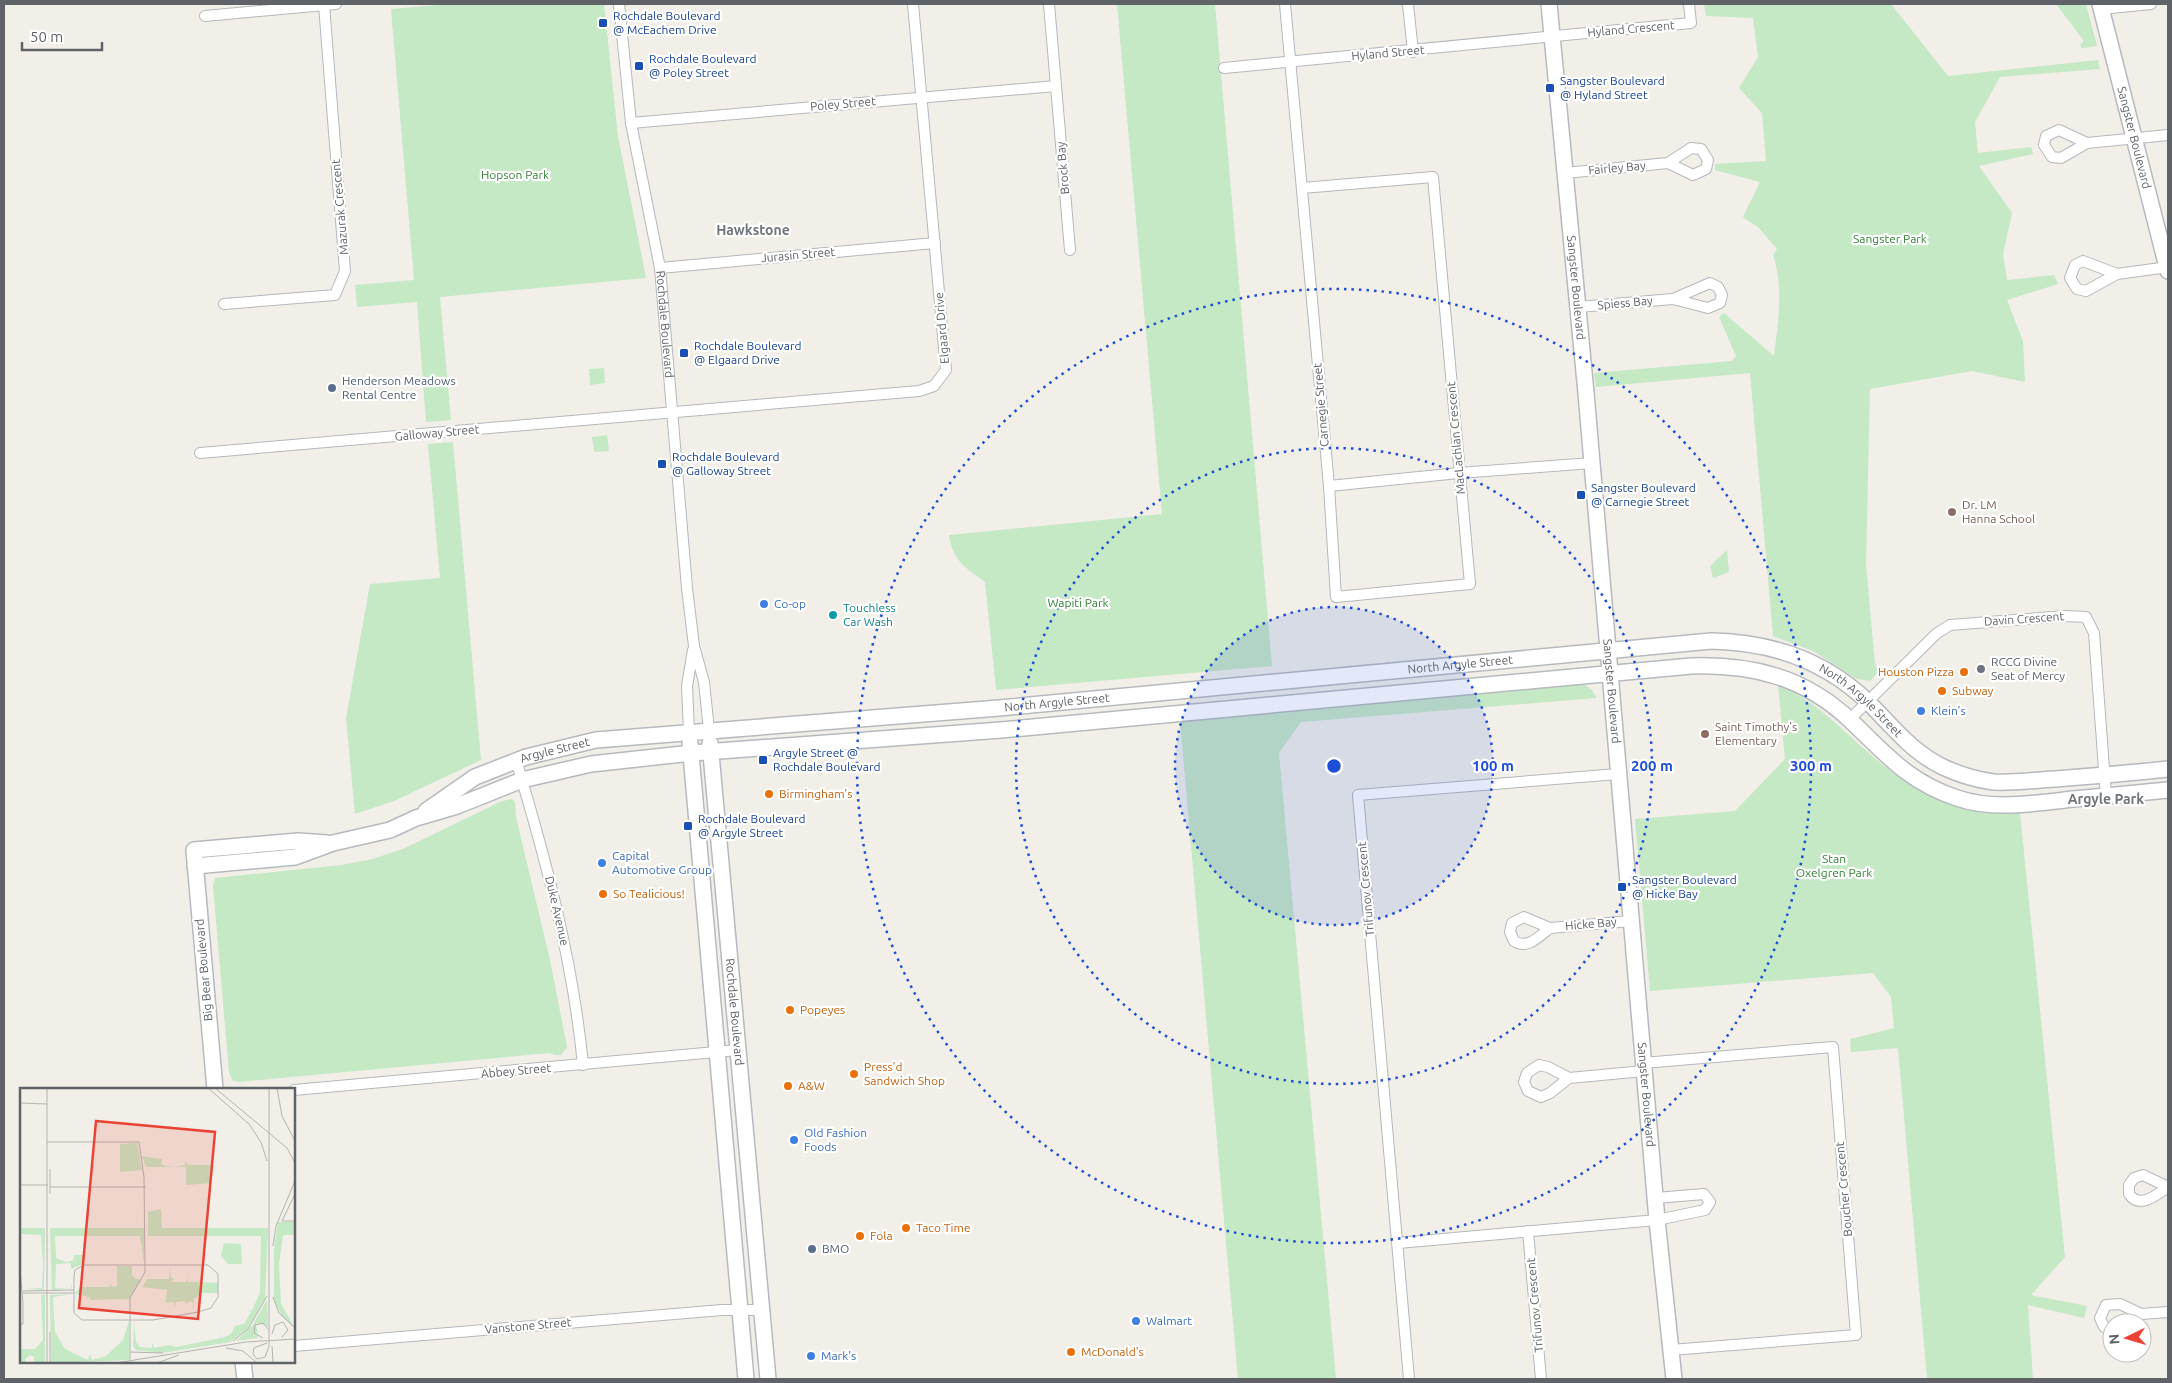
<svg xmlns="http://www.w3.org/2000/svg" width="2172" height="1383" font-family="Ubuntu,sans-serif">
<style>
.green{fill:#c5e8c5}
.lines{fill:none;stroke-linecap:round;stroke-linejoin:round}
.street-casing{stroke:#b5b8bc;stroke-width:12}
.secondary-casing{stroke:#b6babf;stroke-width:18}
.street{stroke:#fff;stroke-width:10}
.secondary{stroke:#fff;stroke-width:15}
.ring{fill:none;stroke:#1d4ed8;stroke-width:2.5;stroke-dasharray:2.5 5}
.transit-dot{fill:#1a4fb4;stroke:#fff;stroke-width:2}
.service-dot{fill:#5c6f8a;stroke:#fff;stroke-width:2}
.education-dot{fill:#8d6e63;stroke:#fff;stroke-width:2}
.shop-dot{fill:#3f7fe0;stroke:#fff;stroke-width:2}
.culture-dot{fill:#0f9aa8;stroke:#fff;stroke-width:2}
.worship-dot{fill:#6b7280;stroke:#fff;stroke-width:2}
.food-dot{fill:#e8710a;stroke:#fff;stroke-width:2}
.labels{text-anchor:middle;stroke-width:4.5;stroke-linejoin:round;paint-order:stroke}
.transit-label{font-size:12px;fill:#164399;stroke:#fff;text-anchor:start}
.street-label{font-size:12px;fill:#5f6368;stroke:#fff}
.park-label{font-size:12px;fill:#348238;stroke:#fff}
.service-label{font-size:12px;fill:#4e5e75;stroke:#fff;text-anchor:start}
.education-label{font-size:12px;fill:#785e54;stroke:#fff;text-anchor:start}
.shop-label{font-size:12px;fill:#366cbe;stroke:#fff;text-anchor:start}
.culture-label{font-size:12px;fill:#0d838f;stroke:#fff;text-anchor:start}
.worship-label{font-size:12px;fill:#5b616d;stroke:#fff;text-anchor:start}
.food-label{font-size:12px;fill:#c56008;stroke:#fff;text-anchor:start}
.neighbourhood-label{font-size:14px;font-weight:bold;fill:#70757a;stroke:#fff}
.inset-road{fill:none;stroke:#b3b3b1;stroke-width:1}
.view{fill:#ea4335;fill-opacity:0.15;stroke:#ea4335;stroke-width:2.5}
.inset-edge{fill:none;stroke:#5f6368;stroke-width:2.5}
.centre{fill:#1d4ed8;stroke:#fff;stroke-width:2.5}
.ring-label{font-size:15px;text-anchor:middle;font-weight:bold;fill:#1d4ed8;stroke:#fff;stroke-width:4.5;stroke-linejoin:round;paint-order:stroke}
</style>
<rect width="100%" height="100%" fill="#f1efe8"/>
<path class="green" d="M451 4H604L618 136 646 278 440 297 451 420 426 422 417 302 357 307 355 285 414 280 391 9Z
M1117 4H1215L1272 666 996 690 985 582C966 568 952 560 949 535L1162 514Z
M1704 4H1891L1948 76 2098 60 2100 69 2000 77 1975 122 1978 153 2031 147 2033 154 1979 166 2012 213 2003 254 2007 280 2054 275 2058 284 2007 300 2023 341 2025 382 1972 371 1870 389 1866 564 1875 664 1879 671 1870 681 1857 679 1813 651 1773 636 1750 373 1596 387 1594 373 1732 361 1736 356 1719 317 1724 313 1774 356C1778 322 1784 288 1773 255L1777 249 1758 227 1743 217 1760 182 1715 170V164L1766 161 1762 113 1739 88 1758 57 1753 18 1706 16Z
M2056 4H2086L2097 46 2082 48 2080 45 2084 41Z
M604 368 605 383 590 385 589 369Z
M607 435 609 451 594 452 592 437Z
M453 442 481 760 394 801 355 814 346 718 370 584 440 578 428 444Z
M1727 550 1729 572 1713 578 1710 566Z
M1583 684 1591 689 1597 698 1301 722 1279 753 1336 1379H1238L1180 721Z
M1778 685C1808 697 1829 717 1852 738 1910 791 1940 811 2020 813L2065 1257 2031 1295 2087 1306 2084 1318 2028 1305 2033 1379H1927L1898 1048 1851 1052 1850 1039 1894 1028 1891 997 1873 973 1650 991 1635 819 1735 811 1785 759Z
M512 799 515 802 516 817 550 960 567 1047 561 1055H556L549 1053 238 1082 232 1080 229 1072 213 886 215 878 342 865 372 859 403 849 502 801Z"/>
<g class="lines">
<g class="street-casing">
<g id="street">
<path id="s1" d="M619 4 631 123 660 268 687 588 694 646 704 682 709 730"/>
<path d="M1049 4 1070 250"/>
<path d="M1285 4 1329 486 1459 473 1592 463"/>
<path d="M1408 4 1413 52"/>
<path d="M2101 9 2151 4"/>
<path d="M205 16 336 4"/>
<path d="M1224 68 1691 23 1689 4"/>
<path d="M631 123 1056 86"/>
<path d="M2087 143 2059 130 2046 136 2044 145 2052 157 2061 158 2087 143 2168 135"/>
<path d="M1565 173 1668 163 1691 148 1701 149 1708 160 1706 169 1693 175 1668 163"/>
<path d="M1302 188 1433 177 1470 584 1336 597 1329 486"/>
<path d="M660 268 935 243"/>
<path d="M2117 274 2083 261 2075 265 2070 278 2077 289 2086 291 2117 274 2168 267"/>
<path d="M224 304 335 295 345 271 324 5"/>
<path d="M1578 307 1673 299 1710 283 1718 287 1722 295 1720 303 1708 308 1673 299"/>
<path d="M200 453 919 391 934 386 946 370 913 4"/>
<path d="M1850 719 1936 634 1950 625 2066 616 2086 617 2094 633 2106 796"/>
<path d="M689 732 687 686 693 650"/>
<path d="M516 760C546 860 573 961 583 1065"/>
<path d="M1550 928C1539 936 1528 950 1514 941L1510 932 1512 923 1524 917 1550 928 1631 921"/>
<path d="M1643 1063 1833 1047 1856 1335 1671 1350"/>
<path d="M1569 1078 1548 1067 1539 1065 1527 1073 1524 1082 1528 1091 1541 1097 1550 1093 1569 1078 1644 1071"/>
<path d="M294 1090 738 1050"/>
<path d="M2143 1175 2168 1187C2157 1194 2140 1210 2129 1194V1185L2134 1178Z"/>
<path d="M1528 1231 1541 1379"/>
<path d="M1398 1243 1657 1220 1705 1210 1710 1202 1704 1194 1656 1198"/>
<path d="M2129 1323 2141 1314 2168 1312"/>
<path d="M2112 1330 2104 1327 2100 1318 2106 1305 2120 1304 2141 1314"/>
<path d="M294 1346 722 1310H762"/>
<path d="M1409 1379 1358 795 1618 774"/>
</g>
</g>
<g class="secondary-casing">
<g id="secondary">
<path id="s2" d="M1549 4 1586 393 1657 1220 1674 1379"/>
<path id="s3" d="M2100 4 2168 271"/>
<path d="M690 743 746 1379"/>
<path id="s4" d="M710 743 768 1379"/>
<path id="s5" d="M426 811 475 777 526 757 596 740 999 708 1711 641C1771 642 1825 660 1869 703 1892 726 1913 753 1943 767 1958 774 1978 780 1994 782 2014 783 2035 780 2055 779 2093 776 2130 773 2168 769"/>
<path d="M195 866 295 857 333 843 390 830 416 818 457 806 522 780 591 764 692 753 1001 730 1691 666C1752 664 1805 677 1851 721 1886 754 1908 782 1957 798 1995 811 2035 803 2074 799 2105 796 2137 793 2168 790"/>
<path d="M215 1089 194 850 298 841 327 843"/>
<path d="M243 1362 245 1379"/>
</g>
</g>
<use href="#street" class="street"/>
<use href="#secondary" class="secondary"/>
</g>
<circle cx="1334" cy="766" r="159" fill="#1d4ed8" fill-opacity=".12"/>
<g class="ring">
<circle cx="1334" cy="766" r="159"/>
<circle cx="1334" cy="766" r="318"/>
<circle cx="1334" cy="766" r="477"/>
</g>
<g class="transit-dot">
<rect x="598" y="18" width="10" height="10" rx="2.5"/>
<rect x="634" y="61" width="10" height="10" rx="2.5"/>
<rect x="1545" y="83" width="10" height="10" rx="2.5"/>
<rect x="679" y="348" width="10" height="10" rx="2.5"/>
<rect x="657" y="459" width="10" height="10" rx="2.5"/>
<rect x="1576" y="490" width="10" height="10" rx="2.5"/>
<rect x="758" y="755" width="10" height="10" rx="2.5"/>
<rect x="683" y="821" width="10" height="10" rx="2.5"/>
<rect x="1617" y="882" width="10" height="10" rx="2.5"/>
</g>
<g class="service-dot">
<circle cx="332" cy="388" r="5"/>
<circle cx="812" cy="1249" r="5"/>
</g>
<g class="education-dot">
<circle cx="1952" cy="512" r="5"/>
<circle cx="1705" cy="734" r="5"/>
</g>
<g class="shop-dot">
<circle cx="764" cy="604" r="5"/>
<circle cx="1921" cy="711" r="5"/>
<circle cx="602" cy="863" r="5"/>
<circle cx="794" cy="1140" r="5"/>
<circle cx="1136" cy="1321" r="5"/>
<circle cx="811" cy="1356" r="5"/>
</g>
<circle class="culture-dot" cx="833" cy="615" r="5"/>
<circle class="worship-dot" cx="1981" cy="669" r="5"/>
<g class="food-dot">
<circle cx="1964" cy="672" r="5"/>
<circle cx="1942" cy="691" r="5"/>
<circle cx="769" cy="794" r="5"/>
<circle cx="603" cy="894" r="5"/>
<circle cx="790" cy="1010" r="5"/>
<circle cx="854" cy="1074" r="5"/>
<circle cx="788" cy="1086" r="5"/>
<circle cx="906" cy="1228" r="5"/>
<circle cx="860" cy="1236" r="5"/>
<circle cx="1071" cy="1352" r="5"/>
</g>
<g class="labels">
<g class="transit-label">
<text x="613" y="20">Rochdale Boulevard<tspan x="613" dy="14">@ McEachem Drive</tspan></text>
<text x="649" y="63">Rochdale Boulevard<tspan x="649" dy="14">@ Poley Street</tspan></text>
<text x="1560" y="85">Sangster Boulevard<tspan x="1560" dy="14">@ Hyland Street</tspan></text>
<text x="694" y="350">Rochdale Boulevard<tspan x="694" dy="14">@ Elgaard Drive</tspan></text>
<text x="672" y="461">Rochdale Boulevard<tspan x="672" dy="14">@ Galloway Street</tspan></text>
<text x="1591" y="492">Sangster Boulevard<tspan x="1591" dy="14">@ Carnegie Street</tspan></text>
<text x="773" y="757">Argyle Street @<tspan x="773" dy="14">Rochdale Boulevard</tspan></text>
<text x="698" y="823">Rochdale Boulevard<tspan x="698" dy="14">@ Argyle Street</tspan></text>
<text x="1632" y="884">Sangster Boulevard<tspan x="1632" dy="14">@ Hicke Bay</tspan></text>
</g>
<g class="street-label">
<text transform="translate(1631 29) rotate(-5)" y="4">Hyland Crescent</text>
<text transform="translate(1388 53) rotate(-5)" y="4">Hyland Street</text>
<text transform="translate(843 104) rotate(-5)" y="4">Poley Street</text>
<text dy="4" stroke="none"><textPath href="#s3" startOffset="138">Sangster Boulevard</textPath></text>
<text transform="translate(1063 168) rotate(-95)" y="4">Brock Bay</text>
<text transform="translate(1617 168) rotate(-5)" y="4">Fairley Bay</text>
<text transform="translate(340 207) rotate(-95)" y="4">Mazurak Crescent</text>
<text transform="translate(798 255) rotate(-5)" y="4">Jurasin Street</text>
<text dy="4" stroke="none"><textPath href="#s2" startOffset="285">Sangster Boulevard</textPath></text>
<text transform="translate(1625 303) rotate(-5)" y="4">Spiess Bay</text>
<text dy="4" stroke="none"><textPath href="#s1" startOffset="324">Rochdale Boulevard</textPath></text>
<text transform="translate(942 328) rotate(-95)" y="4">Elgaard Drive</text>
<text transform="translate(1321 405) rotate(-95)" y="4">Carnegie Street</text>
<text transform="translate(437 433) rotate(-5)" y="4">Galloway Street</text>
<text transform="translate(1456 438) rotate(-95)" y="4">MacLachlan Crescent</text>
<text transform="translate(2024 619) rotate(-4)" y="4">Davin Crescent</text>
<text dy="4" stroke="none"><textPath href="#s5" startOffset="1054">North Argyle Street</textPath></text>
<text dy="4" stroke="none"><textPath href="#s2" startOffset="690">Sangster Boulevard</textPath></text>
<text dy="4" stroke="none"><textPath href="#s5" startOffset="649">North Argyle Street</textPath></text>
<text dy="4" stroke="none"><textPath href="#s5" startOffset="1472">North Argyle Street</textPath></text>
<text dy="4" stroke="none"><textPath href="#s5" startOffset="144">Argyle Street</textPath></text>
<text transform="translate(1366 889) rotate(-95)" y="4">Trifunov Crescent</text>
<text transform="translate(557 911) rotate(77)" y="4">Duke Avenue</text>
<text transform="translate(1591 924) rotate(-5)" y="4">Hicke Bay</text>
<text transform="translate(204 970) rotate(-95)" y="4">Big Bear Boulevard</text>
<text dy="4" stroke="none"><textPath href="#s4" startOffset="270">Rochdale Boulevard</textPath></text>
<text transform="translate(516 1071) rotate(-5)" y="4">Abbey Street</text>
<text dy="4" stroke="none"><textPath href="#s2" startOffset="1095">Sangster Boulevard</textPath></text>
<text transform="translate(1844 1189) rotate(-95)" y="4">Boucher Crescent</text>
<text transform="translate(1535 1305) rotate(-95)" y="4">Trifunov Crescent</text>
<text transform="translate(528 1326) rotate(-5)" y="4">Vanstone Street</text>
</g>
<g class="park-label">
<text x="515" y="179">Hopson Park</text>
<text x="1890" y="243">Sangster Park</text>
<text x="1078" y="607">Wapiti Park</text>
<text x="1834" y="863">Stan<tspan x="1834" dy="14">Oxelgren Park</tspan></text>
</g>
<g class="service-label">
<text x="342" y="385">Henderson Meadows<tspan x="342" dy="14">Rental Centre</tspan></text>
<text x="822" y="1253">BMO</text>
</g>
<g class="education-label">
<text x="1962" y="509">Dr. LM<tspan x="1962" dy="14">Hanna School</tspan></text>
<text x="1715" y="731">Saint Timothy's<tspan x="1715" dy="14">Elementary</tspan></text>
</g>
<g class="shop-label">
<text x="774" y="608">Co-op</text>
<text x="1931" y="715">Klein's</text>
<text x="612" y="860">Capital<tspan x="612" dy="14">Automotive Group</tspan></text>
<text x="804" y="1137">Old Fashion<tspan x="804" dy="14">Foods</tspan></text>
<text x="1146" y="1325">Walmart</text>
<text x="821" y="1360">Mark's</text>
</g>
<g class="culture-label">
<text x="843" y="612">Touchless<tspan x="843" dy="14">Car Wash</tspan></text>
</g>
<g class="worship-label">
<text x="1991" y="666">RCCG Divine<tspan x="1991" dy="14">Seat of Mercy</tspan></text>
</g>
<g class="food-label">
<text x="1954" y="676" text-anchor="end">Houston Pizza</text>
<text x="1952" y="695">Subway</text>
<text x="779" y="798">Birmingham's</text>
<text x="613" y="898">So Tealicious!</text>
<text x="800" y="1014">Popeyes</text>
<text x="864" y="1071">Press'd<tspan x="864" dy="14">Sandwich Shop</tspan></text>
<text x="798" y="1090">A&amp;W</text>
<text x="916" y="1232">Taco Time</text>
<text x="870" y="1240">Fola</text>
<text x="1081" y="1356">McDonald's</text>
</g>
<g class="neighbourhood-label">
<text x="753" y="235">Hawkstone</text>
<text x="2106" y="804">Argyle Park</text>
</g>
</g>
<g transform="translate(20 1088)">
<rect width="275" height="275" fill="#f1efe8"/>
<path d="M117 55 122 82 100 84V56ZM122 68 142 71V77L153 79H126ZM165 72 168 77H191L190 95 166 97V79H155L165 77ZM141 121 142 140H248L245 211 227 241 210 254 142 265 116 262 113 258 114 233 116 254 120 259 132 260V254L134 260 150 257 156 259 201 250 200 245 202 250 211 246 215 238 224 236 231 224 227 221 232 223 240 204 241 148H128V124ZM258 134H275V147H263L259 176 261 216 275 240 262 228 254 212V161ZM0 140H25L24 202 4 201 22 200 23 175 21 147 0 146ZM30 140H124V175L120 148H35L36 170 45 174 53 173 54 167H63V176L51 181V175L36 176 35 200 51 201V195L52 201 32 202ZM204 155 221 156 222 176H208L201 168ZM97 178H112V187L116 191H122L109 211 71 212 68 209 66 213 67 208 55 206 60 199H90V195L92 199 97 198ZM150 178 151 190H155L151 194H166L168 190V194H180L181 190 182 194 198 195V205H182L174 211 173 224V215L169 213 166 217 165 213 156 214 155 219 154 214 146 215 147 202 122 199 127 191H149ZM25 206V275H14V269L10 267 5 271 6 275H0V261H15L23 252 21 207ZM52 206 33 209 35 244 45 261 68 272 70 266 72 272 86 268 103 252 109 233V272L31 275 30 207ZM247 212 248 238 236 235 238 250 216 253 232 238Z" fill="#c5e8c5"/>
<path class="inset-road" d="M188 0 229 36 241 54 247 73M195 0 267 60 275 75M257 0 262 28 275 53M0 15 27 16M27 54H119M30 81V106M0 97H28M30 99H126M275 106 262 133H275M253 158 256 138 275 93M64 177H188L198 186V209L191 220 178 224 133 232H62L54 225V188L55 182ZM0 182 3 214V236H0M3 203 54 202M3 205H54M253 209 259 225 275 240M252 246 255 237 263 234 268 242 262 249M243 250 234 245 235 237 243 235 248 241M213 253 228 241 247 208M247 255 234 260 233 266 237 271 245 269 249 258V0M252 258 253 275M206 260 223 263 237 275M110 264 143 265M110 272V210L125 184 124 89 119 54M27 274V0M30 275V244M96 275 226 254 275 251M137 275 159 267"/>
<path class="view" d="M76 33 195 44 178 231 59 220Z"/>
<rect width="275" height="275" class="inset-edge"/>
</g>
<circle cx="1334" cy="766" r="8" class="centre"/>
<g class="ring-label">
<text x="1493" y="771">100 m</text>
<text x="1652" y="771">200 m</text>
<text x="1811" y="771">300 m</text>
</g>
<rect width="2172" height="1383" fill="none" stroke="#5f6368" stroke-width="10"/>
<g transform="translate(2127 1338) rotate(265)"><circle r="24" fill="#ffffff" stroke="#bfc1c3"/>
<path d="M0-4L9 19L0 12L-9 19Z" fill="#ea4335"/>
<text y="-8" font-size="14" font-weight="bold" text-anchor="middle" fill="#5f6368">N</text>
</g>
<path d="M22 42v8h80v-8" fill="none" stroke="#5f6368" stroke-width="2.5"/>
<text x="30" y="42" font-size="15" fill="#5f6368" stroke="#ffffff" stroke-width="4" paint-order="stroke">50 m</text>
</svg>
